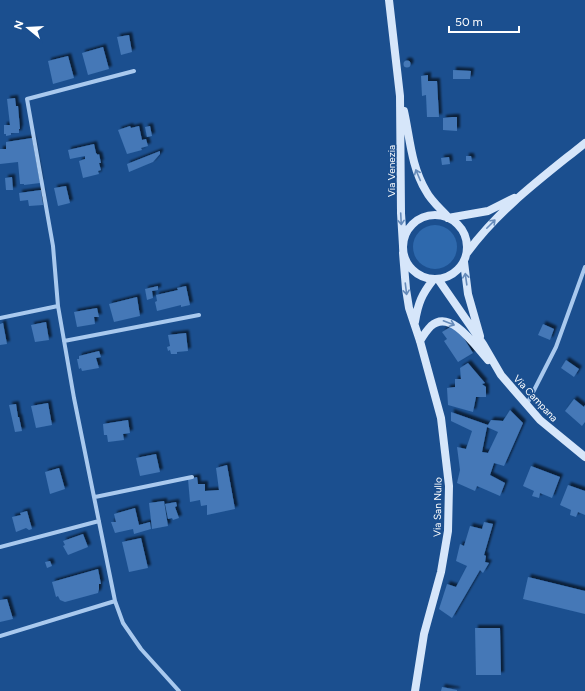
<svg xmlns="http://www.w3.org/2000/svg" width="585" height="691" font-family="Figtree,sans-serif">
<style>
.green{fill:#2e69ad}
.building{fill:#4478b7;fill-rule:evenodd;filter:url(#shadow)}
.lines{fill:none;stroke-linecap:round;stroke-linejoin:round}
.street{stroke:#a9c9ee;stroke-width:4}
.secondary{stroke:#d6e6fa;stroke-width:8}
.oneway{stroke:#668bba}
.labels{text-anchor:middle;stroke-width:3;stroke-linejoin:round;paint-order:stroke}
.street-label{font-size:10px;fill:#fff;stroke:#1b4f8f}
</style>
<defs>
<filter id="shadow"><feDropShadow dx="3" dy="-3" stdDeviation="1" flood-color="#0009"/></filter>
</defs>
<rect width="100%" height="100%" fill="#1b4f8f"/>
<path class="green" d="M413 247a22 22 0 1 1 44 0a22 22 0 1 1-44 0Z"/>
<path class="building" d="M129 35 132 52 121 55 117 37Z
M103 47 109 69 88 75 82 53Z
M68 56 74 78 53 84 48 61Z
M403.5 64a3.5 3.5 0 1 1 7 0a3.5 3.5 0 1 1-7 0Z
M453 70 471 71 470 79H453Z
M428 75V81H437L439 117H427L426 95 422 96 421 76Z
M15 98 16 106H18L20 129H19V133H11V135L6 136V134H4V125H10L7 99Z
M452 117H457V131L443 130V118Z
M130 126 131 128 139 126 142 140 146 139 148 146 141 148 142 150 127 154 118 130Z
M150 126 152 136 147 137 145 127Z
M32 138 40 183 24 185V184H20L18 162 0 164V149H6V142Z
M94 144 96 153 98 155 99 154 101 163H99L101 170 98 171 99 174 83 178 79 161 85 159V156L70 159 68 150Z
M160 151V154L153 162 129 172 127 164Z
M466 156H471L472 161H466Z
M449 157 450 164 442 165 441 158Z
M12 177 13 190H6L5 178Z
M66 186 70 203 58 206 54 188Z
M41 190 43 205 29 206 28 200 20 201 19 193Z
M158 286V290L152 291 153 298 147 300 145 289Z
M186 286 190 305 181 307V305L157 311 155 302 157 301 156 295 178 290 177 288Z
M137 297 140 316 114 322 109 304Z
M97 308 99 317H94L95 324 77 327 74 312Z
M46 322 49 340 35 342 31 325Z
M3 323 7 344 0 345V324Z
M543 324 554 329 550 340 538 335Z
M452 326 460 332 473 353 458 362 444 341 447 339 442 332Z
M186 333 188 351 177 352V354H171L170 350 168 351 167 347 170 346 168 335Z
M99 351 101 357 96 358 99 368 82 371 81 368 79 369 77 359H79V356Z
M566 360 579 369 574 377 561 368Z
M468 363 485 383 482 384 486 387V397H476L473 412 448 405 447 388 455 387V379H461L460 368Z
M574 399 584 407 585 405V422L582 426 565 411Z
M48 403 52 425 36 428 31 406Z
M16 404 18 417H19L22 431 15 432 9 405Z
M510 410 523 423 504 466 494 463 490 475 505 483 500 496 477 486 475 491 457 483 460 470 457 447 466 449 472 431 451 421V412L488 425 491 420 503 421ZM487 427 498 432 488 453 482 452Z
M128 420 130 433 123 434 124 440 108 442 107 435H104L103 424Z
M156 454 160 472 140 476 136 458Z
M227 465 235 509 207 515V505L201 506 200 500 190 502 188 479 197 477 198 484H205V491L219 490 216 468Z
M531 466 560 477 552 498 540 493 539 498 532 496 534 491 523 486Z
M59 468 65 489 50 494 45 472Z
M568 485 585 491V515L578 512 576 517 570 515 571 510 560 505Z
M164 501 168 526 152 529 149 503Z
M176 502 177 506 175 507 179 518 173 520 172 518 168 519 165 504Z
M135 508 139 525 150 522 151 529 134 534 133 529 115 533 111 522H116L114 514Z
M27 511 32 529 29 530 26 528 16 532 12 517 21 515 20 513Z
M484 522 493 524 484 555 486 556 485 562 489 563 483 573 480 570 452 618 439 609 447 584 456 587 467 566 456 561 460 544 464 546 470 526 482 529Z
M83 534 88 547 68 555 63 546 65 545 63 541Z
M141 538 148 568 129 572 122 542Z
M50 561 52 566 47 568 45 562Z
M98 569 101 584H99V589L98 593 65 602 60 600 58 596 56 597 52 582Z
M528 577 585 591V614L523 599Z
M7 599 13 619 0 622V600Z
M475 628H500L501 675H476Z
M442 687 457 690V691H441Z"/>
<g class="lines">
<path class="street" d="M134 71 27 99 53 246 58 306 74 398 115 601 123 623 141 649 179 691
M0 318 58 306
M64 341 199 315
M527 404 556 347 585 267
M95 497 192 477
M0 547 99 521
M0 636 115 601"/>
<path class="secondary" d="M389 0 400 96 401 213 403 246
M404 111C410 138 411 166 426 191 431 201 441 209 448 217
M403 247a32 32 0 1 1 64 0a32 32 0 1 1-64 0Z
M448 218 488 211 514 198
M403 253 406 289 409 308 420 341 441 418 449 486 448 531 441 572 424 634 415 691
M467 253C499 209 543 177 585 143
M464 262 468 294 480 336
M438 279 483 344 501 375 540 420 585 457
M415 322C418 303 422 294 433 280
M420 341C423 336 427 330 431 326 451 308 476 347 488 360"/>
</g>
<defs><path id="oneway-shaft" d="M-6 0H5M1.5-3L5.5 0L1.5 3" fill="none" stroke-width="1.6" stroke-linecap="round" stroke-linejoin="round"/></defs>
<g class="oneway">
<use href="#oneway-shaft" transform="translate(418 175) rotate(-113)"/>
<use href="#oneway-shaft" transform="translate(401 219) rotate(87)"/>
<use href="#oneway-shaft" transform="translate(491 224) rotate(-45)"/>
<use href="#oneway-shaft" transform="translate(466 279) rotate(-98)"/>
<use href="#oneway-shaft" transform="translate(406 289) rotate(83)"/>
<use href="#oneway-shaft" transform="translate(449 323) rotate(21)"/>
</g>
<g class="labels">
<g class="street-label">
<text transform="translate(391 171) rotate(-90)" y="4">Via Venezia</text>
<text transform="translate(536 398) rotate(47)" y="4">Via Campana</text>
<text transform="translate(437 507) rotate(-89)" y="4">Via San Nullo</text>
</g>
</g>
<g transform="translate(28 28) rotate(288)" stroke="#1b4f8f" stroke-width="3" paint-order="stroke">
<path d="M0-3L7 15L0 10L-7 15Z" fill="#ffffff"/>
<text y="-6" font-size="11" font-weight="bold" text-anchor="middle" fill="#ffffff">N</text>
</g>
<path d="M449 26v6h70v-6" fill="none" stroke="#ffffff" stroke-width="2"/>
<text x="455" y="26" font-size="12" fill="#ffffff" stroke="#1b4f8f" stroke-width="3" paint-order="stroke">50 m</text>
</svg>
